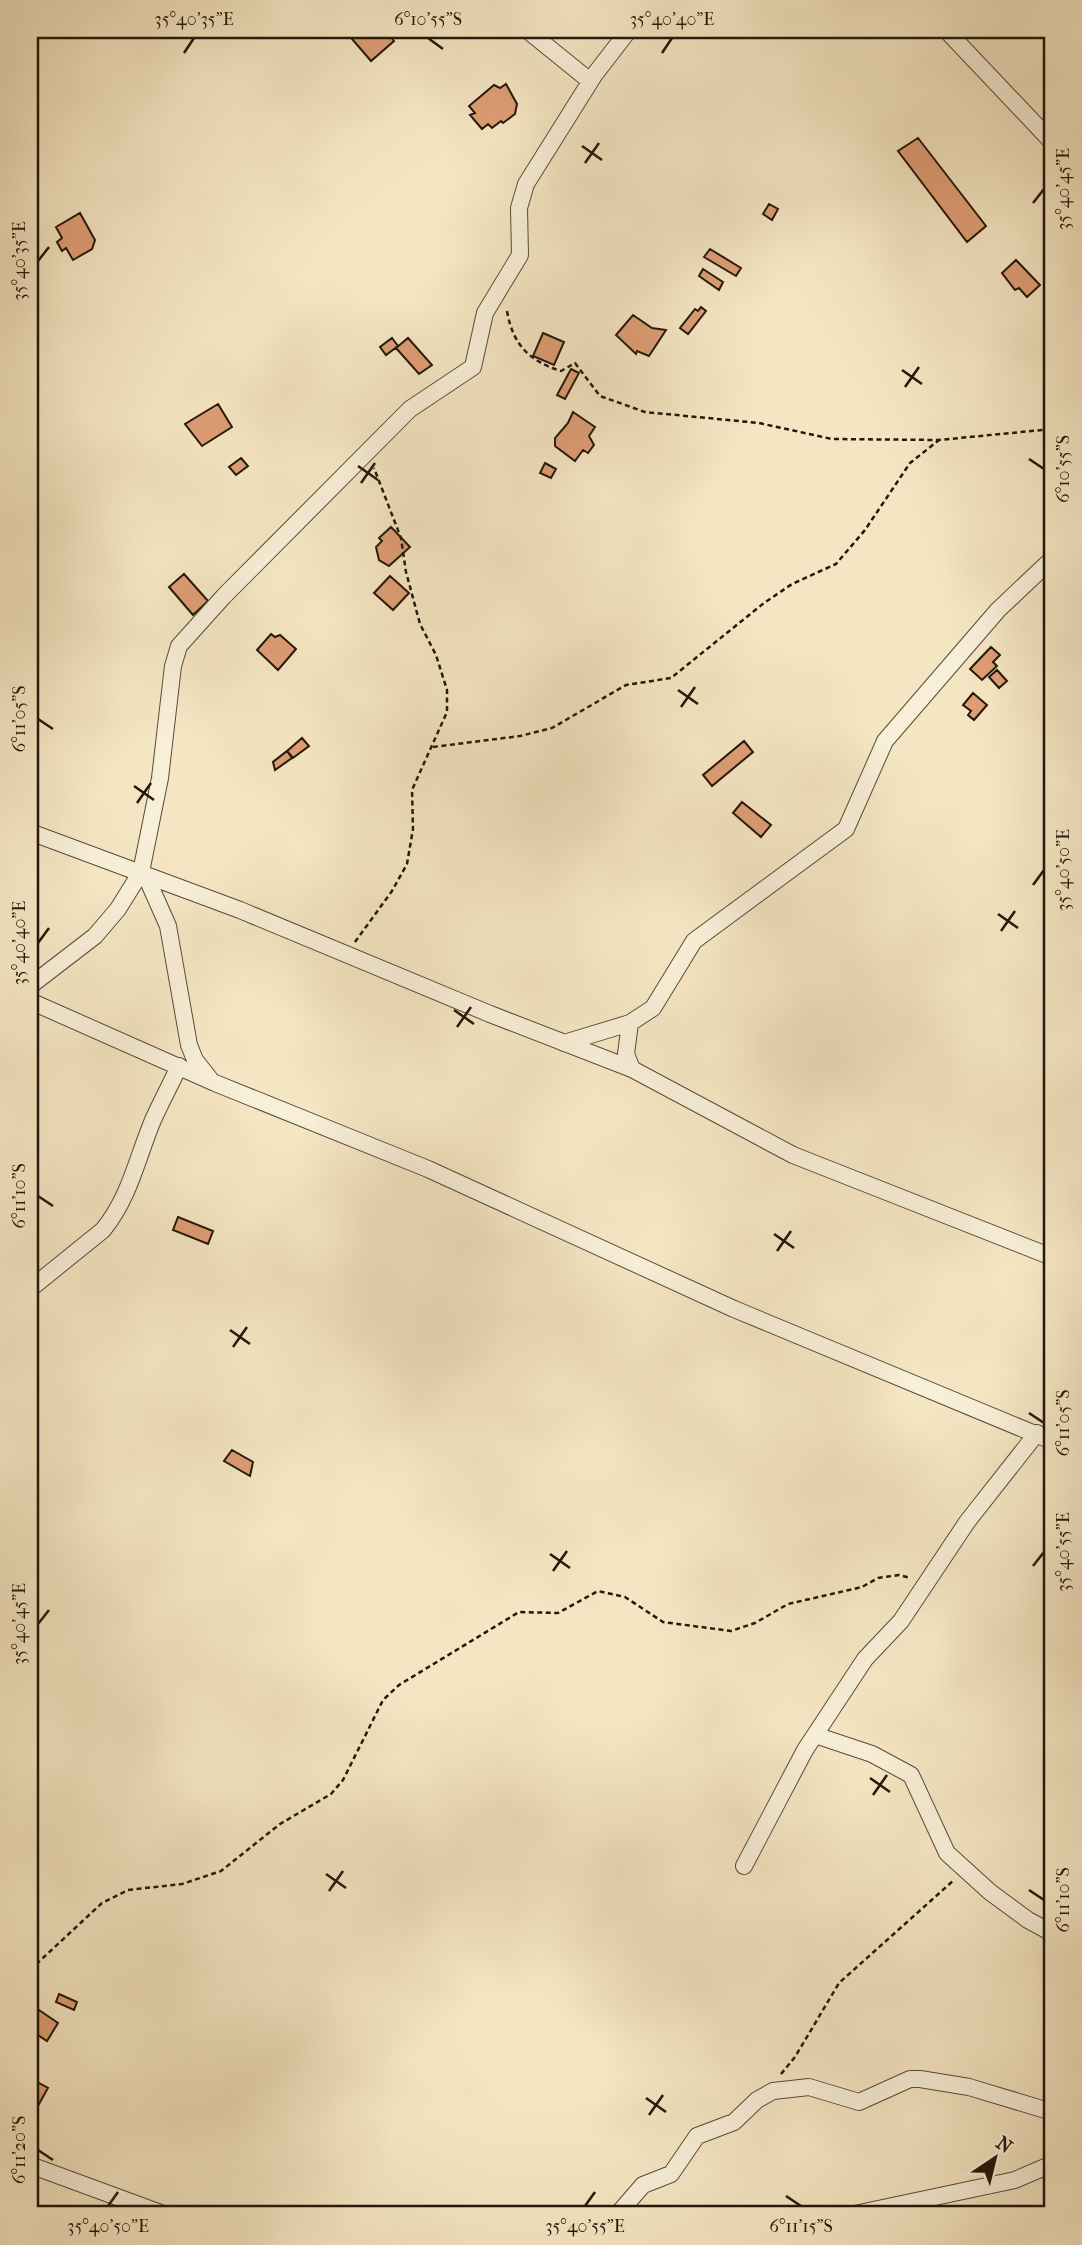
<svg xmlns="http://www.w3.org/2000/svg" width="1082" height="2245" font-family="'IM FELL French Canon',serif">
<style>
.building{fill:#df9e75;stroke:#23170a;stroke-width:2}
.lines{fill:none;stroke-linecap:round;stroke-linejoin:round}
.minor-casing{stroke:#584b38;stroke-width:18}
.path{stroke:#23170a;stroke-width:2.5;stroke-dasharray:5 3.5;stroke-linecap:butt}
.minor{stroke:#f8efd8;stroke-width:16}
.ticks{fill:none;stroke:#23170a;stroke-width:2.5}
.neatline{fill:none;stroke:#23170a;stroke-width:2.5}
.ticks-label{font-size:18px;text-anchor:middle;fill:#23170a}
</style>
<rect width="100%" height="100%" fill="#f5e6c3"/>
<filter id="stains"><feTurbulence type="fractalNoise" baseFrequency=".00286" numOctaves="4"/><feColorMatrix values="0 0 0 0 .2 0 0 0 0 .09 0 0 0 0 .02 0 0 0 .5 -.17"/></filter>
<radialGradient id="worn" r=".72"><stop offset=".6" stop-color="#630" stop-opacity="0"/><stop offset="1" stop-color="#630" stop-opacity=".3"/></radialGradient>
<path class="building" d="M349 30H389L387 32 394 41 371 61 346 32Z
M506 84 517 104 515 114 503 123 501 121 492 128 488 124 482 129 470 115 475 113 469 106 494 85 500 88Z
M918 138 986 226 967 242 898 151Z
M769 204 778 209 772 220 763 214Z
M80 213 95 240 92 249 73 260 66 248 62 251 57 242 62 238 56 227Z
M710 249 741 268 736 276 704 257Z
M1016 260 1040 285 1027 297 1019 288 1015 290 1002 273Z
M703 269 723 282 719 290 699 276Z
M701 307 706 311 688 334 680 328 695 309 698 311Z
M633 315 652 328 666 330 649 356 637 351 636 354 616 335Z
M543 333 564 342 554 365 533 356Z
M392 338 398 346 386 355 380 347Z
M408 338 432 365 419 374 396 348Z
M571 369 579 373 565 399 557 395Z
M218 404 232 427 202 446 185 424Z
M573 412 595 427 589 436 594 445 588 453 583 450 575 461 555 446V438L568 423Z
M241 458 248 466 236 475 229 467Z
M545 463 556 469 551 478 540 473Z
M391 527 410 547 389 566 379 560 376 547 382 541 379 538Z
M184 574 208 601 193 615 169 587Z
M390 576 409 593 393 610 374 593Z
M271 634 275 637 280 635 296 649 278 670 257 650Z
M991 647 1000 655 993 662 997 666 982 680 970 669Z
M997 670 1007 681 999 688 989 677Z
M973 693 987 705 974 720 968 715 971 711 963 705Z
M302 738 309 746 293 758 287 751Z
M744 741 753 752 712 786 703 775Z
M287 751 292 758 275 770 273 762Z
M742 802 771 825 761 837 733 813Z
M178 1217 213 1231 208 1244 173 1230Z
M232 1450 253 1462 250 1476 224 1461Z
M59 1994 77 2002 74 2010 56 2002Z
M39 2010 58 2023 47 2041 30 2030Z
M30 2078 48 2088 34 2113 30 2111Z"/>
<g class="lines">
<g class="minor-casing">
<path id="minor" d="M527 30 590 81
M946 30 1052 142
M30 832 240 910 490 1014 632 1069 793 1155 1052 1257
M145 874 168 926 189 1045 195 1060 210 1079
M30 986 95 936 118 909 141 872 160 778 173 666 179 646 224 596 410 409 473 367 485 313 520 255 519 208 526 184 595 74 629 30
M30 1001 215 1083 428 1169 734 1309 1052 1441
M564 1043 630 1023
M632 1069 626 1054 630 1023 653 1008 694 941 846 829 885 741 998 610 1052 559
M30 1289 103 1230C130 1197 137 1158 153 1120 161 1102 171 1084 179 1066
M815 1735 872 1754 911 1775 947 1853 990 1892 1028 1920 1052 1933
M744 1866 805 1750 865 1659 901 1621 967 1522 1037 1433
M30 2165 166 2215
M617 2215 643 2185 671 2174 697 2136 734 2122 757 2100 773 2091 809 2087 859 2102 910 2079H920L969 2087 1052 2112
M850 2215 1015 2180 1052 2164"/>
</g>
<path class="path" d="M507 311C513 345 529 361 561 371L575 363 600 396 645 412 759 423 832 439 939 440 1052 429
M433 747 520 736 552 728 626 685 671 678 764 603 792 584 836 564 865 530 910 463 939 440
M355 942 392 891 407 864 413 829 412 790 447 712V690L436 655 420 624 406 572 401 538 374 468
M30 1970 102 1903 128 1890 182 1884 221 1871 280 1824 331 1794 343 1780 383 1700 399 1685 519 1612 558 1613 598 1591 625 1597 663 1622 731 1631 755 1623 788 1604 862 1587 878 1578 899 1575 911 1578
M781 2074 795 2057 839 1983 954 1880"/>
<use href="#minor" class="minor"/>
</g>
<path class="ticks" d="M428 38 443 49M184 53 194 38M662 53 672 38M582 146 602 160M585 163 599 143M1033 203 1044 189M38 261 49 247M902 370 922 384M905 387 919 367M1029 459 1044 469M358 466 378 480M361 483 375 463M678 690 698 704M681 707 695 687M38 719 53 729M134 786 154 800M137 803 151 783M1033 885 1044 870M998 914 1018 928M1001 931 1015 911M38 943 49 928M454 1010 474 1024M457 1027 471 1007M38 1196 53 1206M774 1234 794 1248M777 1251 791 1231M230 1330 250 1344M233 1347 247 1327M1029 1413 1044 1423M550 1554 570 1568M1033 1566 1044 1552M553 1571 567 1551M38 1624 49 1610M870 1778 890 1792M873 1795 887 1775M326 1874 346 1888M1029 1890 1044 1900M329 1891 343 1871M646 2098 666 2112M649 2115 663 2095M38 2150 53 2160M786 2196 801 2206M108 2206 118 2192M585 2206 595 2192"/>
<rect width="1082" height="2245" fill="none" stroke="#f5e6c3" stroke-width="77"/>
<g transform="translate(995 2158) rotate(35)" stroke="#f8efd8" stroke-width="5" paint-order="stroke">
<path d="M0-5L12 26L0 18L-12 26Z" fill="#23170a"/>
<text y="-10" font-size="19" font-weight="bold" text-anchor="middle" fill="#23170a">N</text>
</g>
<rect x="38" y="38" width="1006" height="2168" class="neatline"/>
<g class="ticks-label">
<text x="194" y="25">35°40'35"E</text>
<text x="428" y="25">6°10'55"S</text>
<text x="672" y="25">35°40'40"E</text>
<text transform="translate(1063 189) rotate(-90)" y="6">35°40'45"E</text>
<text transform="translate(19 261) rotate(-90)" y="6">35°40'35"E</text>
<text transform="translate(1063 469) rotate(-90)" y="6">6°10'55"S</text>
<text transform="translate(19 719) rotate(-90)" y="6">6°11'05"S</text>
<text transform="translate(1063 870) rotate(-90)" y="6">35°40'50"E</text>
<text transform="translate(19 943) rotate(-90)" y="6">35°40'40"E</text>
<text transform="translate(19 1196) rotate(-90)" y="6">6°11'10"S</text>
<text transform="translate(1063 1423) rotate(-90)" y="6">6°11'05"S</text>
<text transform="translate(1063 1552) rotate(-90)" y="6">35°40'55"E</text>
<text transform="translate(19 1624) rotate(-90)" y="6">35°40'45"E</text>
<text transform="translate(1063 1900) rotate(-90)" y="6">6°11'10"S</text>
<text transform="translate(19 2150) rotate(-90)" y="6">6°11'20"S</text>
<text x="108" y="2232">35°40'50"E</text>
<text x="585" y="2232">35°40'55"E</text>
<text x="801" y="2232">6°11'15"S</text>
</g>
<rect width="100%" height="100%" filter="url(#stains)"/>
<rect width="100%" height="100%" fill="url(#worn)"/>
</svg>
